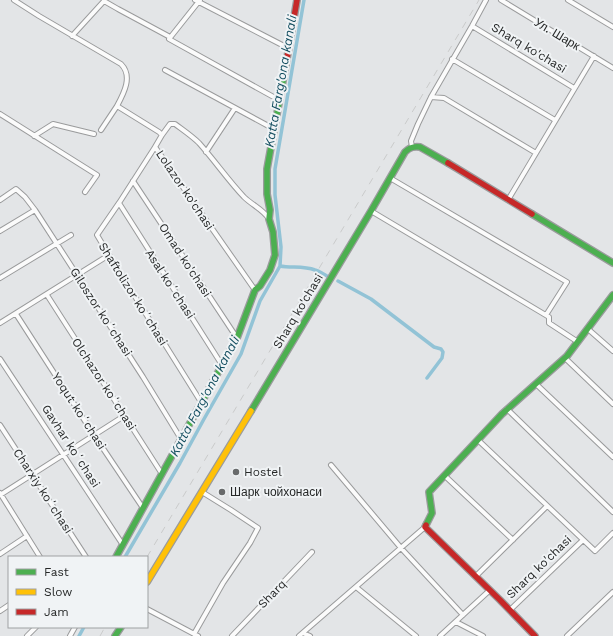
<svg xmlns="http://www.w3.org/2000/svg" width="613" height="636" font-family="'Work Sans',sans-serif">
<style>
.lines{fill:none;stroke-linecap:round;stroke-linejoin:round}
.canal{stroke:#92c3d6;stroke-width:3.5}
.street-casing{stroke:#9a9b9c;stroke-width:6}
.fast-casing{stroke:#9a9b9c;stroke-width:8}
.slow-casing{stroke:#9a9b9c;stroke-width:8}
.jam-casing{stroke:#9a9b9c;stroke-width:8}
.street{stroke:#fbfbfb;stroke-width:4}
.fast{stroke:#4caf50;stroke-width:5.5}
.slow{stroke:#ffc107;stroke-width:5.5}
.jam{stroke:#c62828;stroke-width:5.5}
.rail{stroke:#cacbcb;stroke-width:1;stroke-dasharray:7 7;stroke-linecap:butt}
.poi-dot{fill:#686a6b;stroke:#f0f3f5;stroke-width:1.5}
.labels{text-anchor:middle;stroke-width:4;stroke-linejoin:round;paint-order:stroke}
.street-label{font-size:12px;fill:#262828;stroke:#f0f3f5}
.poi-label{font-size:12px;fill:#262828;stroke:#f0f3f5;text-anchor:start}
.water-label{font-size:13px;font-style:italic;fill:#154f61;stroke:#f0f3f5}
</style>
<rect width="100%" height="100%" fill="#e3e5e7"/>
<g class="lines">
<path class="canal" d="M280 266C291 268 304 266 315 270 319 271 323 274 327 276
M338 281 371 299 434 347 441 349 443 352 442 358 427 378
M125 557 180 463 204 419 241 354 260 301 280 266 281 247 275 195V169L304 0
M79 636 84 627"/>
<g class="street-casing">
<path id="street" d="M14 0 39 16 121 64C133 76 124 93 117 106L159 132 162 135 155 147 255 290
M195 0 288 48
M200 0 169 39 279 100
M501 0 613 68
M568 0 613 27
M472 26 574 88
M72 36 104 1 118 9 170 37
M452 59 555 120
M165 70 274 129
M431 97 444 98 536 153
M0 114 97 175 85 192
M101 130 117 106
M162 135 170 124H175C183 130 192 136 199 143 215 161 228 180 244 197 252 205 264 210 269 219
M34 136 53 124 94 134
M155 147 119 203 97 235 109 255 201 402
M412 147 411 141 418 124 431 97 472 26 486 0
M206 152 235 108
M390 178 567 282 546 315
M133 181 237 338
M0 200 16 189 25 197 35 210 143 377 181 439
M508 200 594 56
M119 203 222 365
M371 211 549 317V323L578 342
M0 231 35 210
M0 278 71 235
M47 295 162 474
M16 314 94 435 143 508
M0 323 109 255
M588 329 613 351
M565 358 613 404
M0 359 123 545
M536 384 613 457
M507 409 613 512
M0 425 86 557
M478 440 595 551 613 533
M331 465 401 548 463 615
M445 476 513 540
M0 493 40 557
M0 495 124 416
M0 554 27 536
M476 576 547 506
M356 587 416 636
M147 609 198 636
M510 610 583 540
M0 611 9 605
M456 622 483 636
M303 633 310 636
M194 634 223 583 250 543 258 528 231 510 202 492
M27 636 36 627
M70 636 75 627
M232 636 312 552
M299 636 425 527
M440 636 490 590
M567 636 613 592"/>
</g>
<g class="fast-casing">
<path id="fast" d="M532 214 613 263
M251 411 371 211 405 152C410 147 414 146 420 147L448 163
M426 525 432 513 429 492 502 414 567 356 613 295
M116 557 237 338 255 290 260 286 270 270 275 255 273 232 269 219 270 210 267 194V169L286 64
M115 636 121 627"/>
</g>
<g class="slow-casing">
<path id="slow" d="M147 582 251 411"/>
</g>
<g class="jam-casing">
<path id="jam" d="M286 64 297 0
M448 163 532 214
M426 525 425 527 500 600 535 636"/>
</g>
<use href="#street" class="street"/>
<use href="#fast" class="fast"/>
<use href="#slow" class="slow"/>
<use href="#jam" class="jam"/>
<path class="rail" d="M147 557 479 0
M100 636 105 627"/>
</g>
<g class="poi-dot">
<circle cx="236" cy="472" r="4"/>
<circle cx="222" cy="492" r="4"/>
</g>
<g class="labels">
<g class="street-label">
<text transform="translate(557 34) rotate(31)" y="4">Ул. Шарк</text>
<text transform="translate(529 48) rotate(31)" y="4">Sharq ko'chasi</text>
<text transform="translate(185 190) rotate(56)" y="4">Lolazor ko'chasi</text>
<text transform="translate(185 260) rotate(57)" y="4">Omad ko'chasi</text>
<text transform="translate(170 284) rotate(57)" y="4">Asal koʻchasi</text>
<text transform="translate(133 294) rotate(58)" y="4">Shaftolizor koʻchasi</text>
<text transform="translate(298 311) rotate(-59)" y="4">Sharq ko'chasi</text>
<text transform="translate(101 312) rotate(57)" y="4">Giloszor koʻchasi</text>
<text transform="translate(104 384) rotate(57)" y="4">Olchazor koʻchasi</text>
<text transform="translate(79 411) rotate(57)" y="4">Yoqut koʻchasi</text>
<text transform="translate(71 446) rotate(57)" y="4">Gavhar koʻchasi</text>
<text transform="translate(43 491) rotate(57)" y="4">Charxiy koʻchasi</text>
<text transform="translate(539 567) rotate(-44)" y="4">Sharq ko'chasi</text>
<text transform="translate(272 594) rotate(-46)" y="4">Sharq</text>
</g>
<g class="poi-label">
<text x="244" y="476">Hostel</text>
<text x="230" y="496">Шарк чойхонаси</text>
</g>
<g class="water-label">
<text transform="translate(280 81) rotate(-80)" y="5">Katta Farg'ona kanali</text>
<text transform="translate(204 396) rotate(-62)" y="5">Katta Farg'ona kanali</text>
</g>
</g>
<rect x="8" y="556" width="140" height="72" fill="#f0f3f5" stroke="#9fa2a3"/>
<rect x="16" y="569" width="20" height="6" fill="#4caf50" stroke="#9fa2a3"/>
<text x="44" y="576" font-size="12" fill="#262828">Fast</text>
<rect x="16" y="589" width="20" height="6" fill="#ffc107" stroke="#9fa2a3"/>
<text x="44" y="596" font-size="12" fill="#262828">Slow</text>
<rect x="16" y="609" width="20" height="6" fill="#c62828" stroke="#9fa2a3"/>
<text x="44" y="616" font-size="12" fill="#262828">Jam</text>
</svg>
